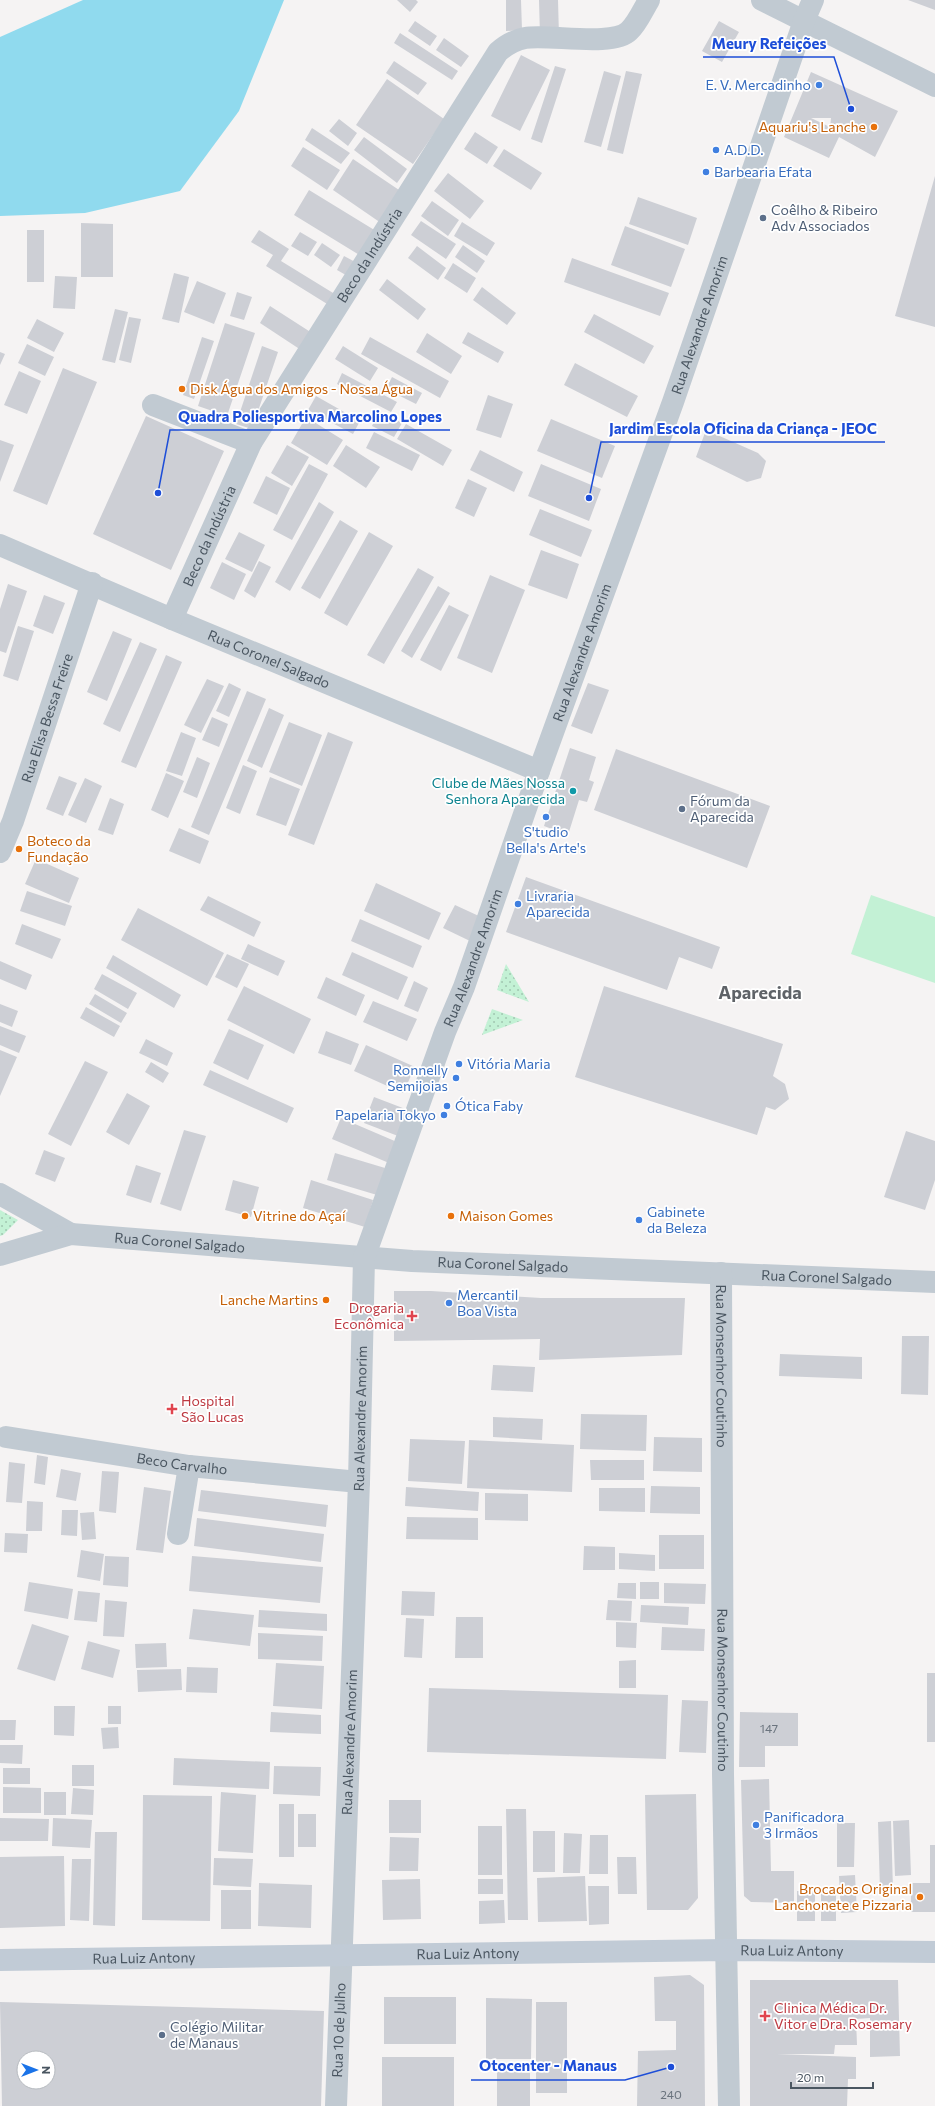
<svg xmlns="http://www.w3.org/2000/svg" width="935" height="2106" font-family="Commissioner,sans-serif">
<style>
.green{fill:url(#green-dots)}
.pitch{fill:#c3f1d5}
.water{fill:#90daee}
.building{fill:#cdcfd5;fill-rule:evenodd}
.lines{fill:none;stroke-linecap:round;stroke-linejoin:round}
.minor{stroke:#c1cad2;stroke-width:22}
.tertiary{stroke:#c1cad2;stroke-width:22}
.secondary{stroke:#c1cbd6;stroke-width:22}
.shop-dot{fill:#3f7fe0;stroke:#fff;stroke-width:1.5}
.food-dot{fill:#e8710a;stroke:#fff;stroke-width:1.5}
.service-dot{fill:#5c6f8a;stroke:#fff;stroke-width:1.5}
.culture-dot{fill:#0f9aa8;stroke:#fff;stroke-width:1.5}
.health-dot{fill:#e0444e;stroke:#fff;stroke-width:1.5}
.labels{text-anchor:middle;stroke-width:3.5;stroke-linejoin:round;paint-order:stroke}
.number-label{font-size:12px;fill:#6b747e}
.shop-label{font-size:14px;fill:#366cbe;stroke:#fff;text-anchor:start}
.food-label{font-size:14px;fill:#c56008;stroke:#fff;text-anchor:start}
.service-label{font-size:14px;fill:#4e5e75;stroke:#fff;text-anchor:start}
.street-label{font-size:14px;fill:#4a5661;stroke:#fff}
.culture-label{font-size:14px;fill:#0d838f;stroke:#fff;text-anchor:end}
.health-label{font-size:14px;fill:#be3a42;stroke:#fff;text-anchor:start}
.district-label{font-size:18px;font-weight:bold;fill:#5f6368;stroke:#fff}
.leader{fill:none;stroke:#1d4ed8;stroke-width:1.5}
.callout-dot{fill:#1d4ed8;stroke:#fff;stroke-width:1.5}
.callout-label{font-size:15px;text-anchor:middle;font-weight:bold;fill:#1d4ed8;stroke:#fff;stroke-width:3.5;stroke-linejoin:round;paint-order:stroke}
</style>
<defs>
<pattern id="green-dots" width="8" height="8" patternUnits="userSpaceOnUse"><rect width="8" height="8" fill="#c3f1d5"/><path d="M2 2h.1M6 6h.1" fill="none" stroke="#a0c6b0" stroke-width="1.8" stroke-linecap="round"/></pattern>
</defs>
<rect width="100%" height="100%" fill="#f5f3f3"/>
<path class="green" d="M506 964 529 1002 497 990Z
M492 1009 523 1020 482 1035Z
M0 1210 18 1220 3 1235 0 1236Z"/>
<path class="pitch" d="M871 895 935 917V983L851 954Z"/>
<path class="water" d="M83 0H284L239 111 180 191 85 213 0 216V37Z"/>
<path class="building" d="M397 0H416L418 2 410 12Z
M506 0H521L522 30 506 31Z
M539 0H558L559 36H540Z
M908 0H935V10Z
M415 21 437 36 430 46 408 31Z
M719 21 739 32 722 62 702 51Z
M400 33 458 71 452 80 394 43Z
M444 38 469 56 461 67 436 50Z
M521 55 550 70 520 131 491 116Z
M394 61 427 83 418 95 386 73Z
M555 66 566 69 542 143 531 139Z
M604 71 621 76 601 147 584 142Z
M626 71 642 74 623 154 607 150Z
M811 72 898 111 875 157 839 137 829 158 784 137ZM811 118H831L830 127Z
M387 79 444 119 413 164 356 125Z
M339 119 357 133 348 146 329 131Z
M312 128 350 153 341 164 305 140Z
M475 132 498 147 487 164 464 149Z
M364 137 407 169 397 183 354 150Z
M303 147 340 170 327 190 291 166Z
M504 149 542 173 531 190 493 166Z
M353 159 402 192 381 223 333 190Z
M448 173 484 201 470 219 434 191Z
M935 176V327L895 316Z
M309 190 376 231 361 256 294 215Z
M638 197 697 218 688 245 629 224Z
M432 201 459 220 448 236 421 216Z
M421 221 456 244 446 259 411 235Z
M462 222 495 243 487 256 454 236Z
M81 223 113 224V277H81Z
M625 226 685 249 671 287 611 265Z
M27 230H44V282H27Z
M259 230 289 249 281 261 338 296 332 307 266 266 273 255 251 242Z
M300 232 317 242 308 256 291 246Z
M322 243 340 255 331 267 314 255Z
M463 245 485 261 477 273 455 257Z
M417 246 446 268 438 280 408 258Z
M344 256 359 264 351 278 337 270Z
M572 258 669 293 660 316 564 282Z
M453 263 476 278 467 293 444 278Z
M174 273 189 277 179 323 162 319Z
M55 276 77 277 75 309 53 308Z
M387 279 426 309 418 320 379 290Z
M197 281 226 293 214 324 184 312Z
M482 287 516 313 507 325 473 300Z
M237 292 252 297 244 320 230 316Z
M270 306 312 333 301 350 260 323Z
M115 309 128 312 115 363 102 360Z
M594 314 654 346 644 364 584 332Z
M129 317 141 319 131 363 119 360Z
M37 319 64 333 54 352 27 338Z
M225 323 255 333 227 416 198 406Z
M468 332 504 352 498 363 462 343Z
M427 333 462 356 451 374 416 352Z
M202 337 214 341 194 399 183 395Z
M370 337 449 381 440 398 361 354Z
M27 344 54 357 45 376 18 363Z
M262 346 278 352 252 429 236 424Z
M343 346 378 368 370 381 335 359Z
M0 352 5 354 0 365Z
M575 363 638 396 627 417 564 385Z
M63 368 97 382 47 505 13 491Z
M19 371 41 381 27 414 4 405Z
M342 373 397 402 391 412 337 384Z
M392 377 422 393 416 404 386 389Z
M488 395 513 404 501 438 476 430Z
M316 396 360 421 353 434 308 410Z
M379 411 402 423 394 437 372 426Z
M146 416 224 451 171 570 93 534Z
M306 417 343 440 327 465 291 443Z
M551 419 615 446 602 478 537 451Z
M406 424 452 450 443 466 397 439Z
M706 430 758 453 766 461 761 478 747 482 696 457Z
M374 432 420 455 412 471 366 448Z
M0 440 14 445 0 482Z
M287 445 309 457 292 486 271 473Z
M346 445 380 467 366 488 333 466Z
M480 450 523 472 514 492 470 470Z
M309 464 328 474 292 540 273 530Z
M541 464 601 489 589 521 528 496Z
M266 476 290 488 277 515 253 503Z
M468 479 487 488 474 517 455 508Z
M319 502 334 512 290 591 275 582Z
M540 509 592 530 581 557 529 535Z
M340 520 358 531 320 599 301 588Z
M239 532 265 545 252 572 225 559Z
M369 532 393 546 347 626 324 613Z
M541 550 579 564 567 599 528 585Z
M259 561 271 567 255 598 244 591Z
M222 562 246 574 234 600 210 588Z
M418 568 434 577 384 664 367 655Z
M490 575 525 590 492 673 457 658Z
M8 584 27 591 6 653 0 651V609Z
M438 586 450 593 412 658 401 651Z
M44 595 65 603 53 634 33 626Z
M449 605 469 615 441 671 420 660Z
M18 626 34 631 18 681 3 676Z
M113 631 132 639 107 701 87 692Z
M140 642 157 649 120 732 103 724Z
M166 655 182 662 136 768 121 762Z
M207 679 224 686 201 733 184 725Z
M229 683 241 689 229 717 216 711Z
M588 683 609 690 592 734 571 726Z
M247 691 266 699 209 835 191 827Z
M269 708 284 715 262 768 247 761Z
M212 717 228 724 219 747 202 740Z
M289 722 322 735 302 786 269 772Z
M181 732 196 738 182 776 166 771Z
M328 732 353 742 314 845 288 835Z
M570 748 596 757 589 780 594 782 587 802 579 800 568 835 544 826Z
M616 749 770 806 747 868 594 810Z
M197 757 210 763 197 798 183 792Z
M243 765 257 771 240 814 226 808Z
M166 773 184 781 168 818 151 810Z
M59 776 77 783 63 816 46 809Z
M270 777 300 789 286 826 256 815Z
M85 778 102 786 86 823 68 815Z
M110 798 124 804 113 835 98 830Z
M179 828 209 841 200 864 169 851Z
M36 859 79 878 69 903 25 884Z
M526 877 720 947 712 969 679 957 667 990 506 932Z
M376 883 441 913 429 940 364 911Z
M27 891 72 906 65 926 20 911Z
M208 896 261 922 254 937 200 910Z
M455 905 481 917 470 941 443 928Z
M138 908 224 953 207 986 121 940Z
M360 919 422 946 413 968 351 941Z
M22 924 61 939 52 959 15 944Z
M248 944 285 961 278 976 241 959Z
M352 952 408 977 398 1000 342 975Z
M227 954 249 964 237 988 215 977Z
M113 955 181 995 174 1008 106 968Z
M0 961 32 975 26 990 0 979Z
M102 974 137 993 128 1009 94 989Z
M326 977 365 995 356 1016 317 998Z
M414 981 428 988 418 1012 404 1006Z
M244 986 311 1019 294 1054 227 1020Z
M604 986 783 1044 773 1076 785 1084 789 1099 775 1110 766 1107 757 1135 575 1077Z
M95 994 127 1013 121 1023 89 1004Z
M373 1001 417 1019 407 1041 363 1022Z
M0 1004 18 1011 12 1027 0 1022Z
M86 1007 120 1026 114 1037 80 1018Z
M0 1026 26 1036 19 1053 0 1045Z
M229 1029 264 1045 248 1080 213 1063Z
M326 1031 359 1044 351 1065 318 1053Z
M146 1039 173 1053 167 1066 139 1053Z
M366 1045 415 1067 403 1093 354 1071Z
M0 1050 17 1057 0 1096Z
M85 1061 108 1072 71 1146 48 1134Z
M151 1062 169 1073 163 1083 145 1072Z
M210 1070 294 1108 287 1123 203 1085Z
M127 1093 150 1106 129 1145 106 1132Z
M374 1097 408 1110 398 1136 364 1123Z
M341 1118 397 1142 389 1163 332 1139Z
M184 1130 206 1136 181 1211 160 1204Z
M906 1131 935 1141V1180L925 1210 884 1197Z
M44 1150 65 1158 55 1182 35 1174Z
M335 1153 385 1168 377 1195 327 1180Z
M136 1165 161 1173 151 1203 126 1195Z
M233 1180 259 1187 251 1217 225 1210Z
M311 1180 373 1200 365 1227 303 1208Z
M394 1291H431L541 1298H685L682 1355 539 1360 540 1339 394 1341Z
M902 1336H929L928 1395 901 1394Z
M780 1354 862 1357V1379L779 1376Z
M493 1365 535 1367 533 1392 491 1390Z
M581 1414 647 1415 646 1451 580 1449Z
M493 1417 543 1419 542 1440 493 1437Z
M654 1437 702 1438V1472L653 1471Z
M410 1439 465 1441 462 1484 408 1481Z
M469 1440 574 1445 572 1492 467 1488Z
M37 1455 48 1457 45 1485 34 1483Z
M590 1460H644V1480H591Z
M9 1462 25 1464 22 1503 6 1502Z
M61 1469 81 1473 76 1501 56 1497Z
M102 1471 119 1472 116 1513 99 1511Z
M651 1486 700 1487V1514L650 1513Z
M144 1487 171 1491 163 1553 136 1550Z
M406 1487 479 1492 478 1511 405 1506Z
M599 1488H645V1512L599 1511Z
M201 1490 328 1505 326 1527 198 1511Z
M485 1493 528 1494V1521L485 1520Z
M27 1501 43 1502 42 1531H26Z
M62 1510H78L77 1536 61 1535Z
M94 1512 96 1539 82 1540 80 1513Z
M407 1517 478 1518V1540L406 1539Z
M197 1518 324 1534 321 1562 194 1546Z
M5 1533 28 1534 27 1553 4 1552Z
M659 1535H704V1569H659Z
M584 1546 615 1547V1570H583Z
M81 1550 104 1554 100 1581 77 1577Z
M619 1553 655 1555V1571L619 1569Z
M105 1556 129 1557 128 1587 103 1585Z
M192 1556 323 1567 320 1603 189 1591Z
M29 1582 73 1589 68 1619 24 1611Z
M640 1582H659V1599H640Z
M618 1583H636V1599L617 1598Z
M664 1583 706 1584 705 1604 664 1603Z
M78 1591 100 1593 97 1622 74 1620Z
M402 1591 435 1592 434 1616 401 1615Z
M105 1600 127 1602 124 1637 103 1636Z
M608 1600 632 1601 631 1621 606 1620Z
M641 1605 689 1607 688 1625 640 1622Z
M193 1609 254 1615 250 1646 189 1639Z
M259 1610 327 1614V1631L258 1627Z
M456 1617H483V1658H455Z
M406 1618 424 1619 422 1658 404 1657Z
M616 1622 637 1623 636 1648 616 1647Z
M32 1624 69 1636 55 1681 17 1669Z
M662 1627 705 1629 704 1651 661 1650Z
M258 1633 323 1636 322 1661 258 1659Z
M88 1641 120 1650 113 1678 81 1669Z
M166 1643 167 1667 136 1668 135 1644Z
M636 1660V1688H619V1661Z
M276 1663 324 1666 322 1709 273 1706Z
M187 1667 218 1668 217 1693 186 1692Z
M181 1669 182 1690 138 1692 137 1670Z
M927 1673H935V1742H927Z
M429 1688 668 1695 666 1759 427 1752Z
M682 1700 708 1701 706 1753 679 1752Z
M54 1706H75L74 1736 54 1735Z
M108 1706H121V1724H108Z
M271 1712 321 1715V1734L270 1732Z
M740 1712 798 1713V1746H765V1767H739Z
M0 1720H16L15 1740H0Z
M118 1727 119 1748 103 1749 101 1728Z
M0 1745H23L22 1764 0 1763Z
M174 1758 270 1762 269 1789 173 1785Z
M72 1765H94V1786H72Z
M274 1766 321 1767 320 1796 273 1794Z
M3 1768H30V1784H3Z
M769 1779 771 1871H794V1903L751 1902 744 1896 741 1780Z
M3 1787 41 1788V1813H3Z
M73 1788 94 1790 93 1815 71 1814Z
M44 1792H66V1815H44Z
M221 1792 256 1795 253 1853 218 1851Z
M696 1794 698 1898 688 1910H647L645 1795Z
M143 1795 212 1796 210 1921 142 1920Z
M389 1800H421V1833H389Z
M279 1804H294V1857H279Z
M506 1809H526L528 1920H508Z
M298 1814H316V1847H298Z
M0 1818 49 1819 48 1841H0Z
M53 1818 92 1820 90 1848 52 1846Z
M909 1820 911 1875 895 1876 893 1821Z
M891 1821 893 1890 880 1891 878 1822Z
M837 1823H855L854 1867H837Z
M478 1826H502V1875H478Z
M533 1831H555V1872H533Z
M95 1832H117L115 1926 93 1925Z
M564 1833 582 1834 580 1873H563Z
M590 1835H608V1874H589Z
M390 1837 419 1838 418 1871H389Z
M930 1845H935V1912H911V1883H930Z
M64 1856 65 1926 0 1928V1857Z
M617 1857H636L637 1894H618Z
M214 1858 253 1859 251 1887 213 1885Z
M72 1859H91L89 1921 70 1920Z
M855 1875 857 1912 841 1913 839 1876Z
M585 1876 587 1921 538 1922 537 1878Z
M420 1879 421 1919 383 1920 382 1880Z
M478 1879H503V1894H478Z
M259 1883 312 1885 311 1928 258 1926Z
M588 1886H609V1924L589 1925Z
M221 1890H251V1929H221Z
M797 1891H815V1921H797Z
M821 1892H836V1921H821Z
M504 1900 505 1923 479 1924V1901Z
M690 1975 704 1985 705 2106H637L638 2051 676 2050V2021H655L654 1977Z
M750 1980H898L900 2056 870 2057V2018L856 2019 857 2045H835L834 2054H777L856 2057V2079H848L847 2106H750Z
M384 1997H456V2044H384Z
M486 1998 532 1999 531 2059H486Z
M0 2002 324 2011 321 2106H2ZM24 2058H48V2082H24Z
M536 2002H567V2093H536Z
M382 2057H454V2106H382Z
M497 2066H530V2106H497Z"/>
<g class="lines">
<g class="minor">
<path d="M762 0 804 21"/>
<path d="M153 405 251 443"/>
<path id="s1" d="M0 545 172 619 539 771"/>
<path id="s2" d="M172 619 251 443 498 52C506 45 515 40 525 38 549 34 613 47 629 31 637 24 643 10 649 0"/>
<path id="s3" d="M0 852 13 821 92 583"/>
<path d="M0 1194 71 1234"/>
<path id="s4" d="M0 1255 71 1234 412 1261 935 1282"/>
<path id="s5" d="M721 1273 723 1774 729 2106"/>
<path id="s6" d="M6 1437 189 1466 359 1482"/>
<path d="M178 1534 189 1466"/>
</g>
<g class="tertiary">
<path d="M804 21 935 86"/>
<path id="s7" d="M336 2106 359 1482 364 1258 445 1032 464 987 539 771 673 402 804 21 813 0"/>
</g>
<path class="secondary" id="s8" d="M0 1960 727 1950 935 1952"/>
</g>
<g class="shop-dot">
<circle cx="819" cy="85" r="4"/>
<circle cx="716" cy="150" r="4"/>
<circle cx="706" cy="172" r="4"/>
<circle cx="546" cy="817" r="4"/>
<circle cx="518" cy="904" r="4"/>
<circle cx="459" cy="1064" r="4"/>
<circle cx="456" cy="1078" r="4"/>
<circle cx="447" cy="1106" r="4"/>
<circle cx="444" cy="1115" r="4"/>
<circle cx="639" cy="1220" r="4"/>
<circle cx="449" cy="1303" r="4"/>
<circle cx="756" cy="1825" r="4"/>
</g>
<g class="food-dot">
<circle cx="874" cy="127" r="4"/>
<circle cx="182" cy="389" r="4"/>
<circle cx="19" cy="849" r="4"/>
<circle cx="245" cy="1216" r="4"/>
<circle cx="451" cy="1216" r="4"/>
<circle cx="326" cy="1300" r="4"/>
<circle cx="920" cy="1897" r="4"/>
</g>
<g class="service-dot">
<circle cx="763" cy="218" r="4"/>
<circle cx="682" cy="809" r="4"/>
<circle cx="162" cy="2035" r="4"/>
</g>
<circle class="culture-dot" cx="573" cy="791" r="4"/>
<g class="health-dot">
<path d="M410 1310h4v4h4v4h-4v4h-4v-4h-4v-4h4z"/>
<path d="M170 1403h4v4h4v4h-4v4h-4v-4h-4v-4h4z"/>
<path d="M763 2010h4v4h4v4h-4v4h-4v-4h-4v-4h4z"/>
</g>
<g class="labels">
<g class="number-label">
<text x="769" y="1733">147</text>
<text x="671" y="2099">240</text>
</g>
<g class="shop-label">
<text x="811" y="90" text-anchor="end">E. V. Mercadinho</text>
<text x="724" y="155">A.D.D.</text>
<text x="714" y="177">Barbearia Efata</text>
<text x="546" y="837" text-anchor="middle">S'tudio<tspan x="546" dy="16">Bella's Arte's</tspan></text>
<text x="526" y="901">Livraria<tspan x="526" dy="16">Aparecida</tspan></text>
<text x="467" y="1069">Vitória Maria</text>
<text x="448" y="1075" text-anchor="end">Ronnelly<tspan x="448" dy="16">Semijoias</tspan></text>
<text x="455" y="1111">Ótica Faby</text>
<text x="436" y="1120" text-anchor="end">Papelaria Tokyo</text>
<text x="647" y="1217">Gabinete<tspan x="647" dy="16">da Beleza</tspan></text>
<text x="457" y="1300">Mercantil<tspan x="457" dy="16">Boa Vista</tspan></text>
<text x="764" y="1822">Panificadora<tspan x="764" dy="16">3 Irmãos</tspan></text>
</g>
<g class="food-label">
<text x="866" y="132" text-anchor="end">Aquariu's Lanche</text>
<text x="190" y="394">Disk Água dos Amigos - Nossa Água</text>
<text x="27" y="846">Boteco da<tspan x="27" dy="16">Fundação</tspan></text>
<text x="253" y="1221">Vitrine do Açaí</text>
<text x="459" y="1221">Maison Gomes</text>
<text x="318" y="1305" text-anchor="end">Lanche Martins</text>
<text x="912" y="1894" text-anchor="end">Brocados Original<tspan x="912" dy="16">Lanchonete e Pizzaria</tspan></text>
</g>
<g class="service-label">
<text x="771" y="215">Coêlho &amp; Ribeiro<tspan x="771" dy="16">Adv Associados</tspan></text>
<text x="690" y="806">Fórum da<tspan x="690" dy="16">Aparecida</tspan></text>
<text x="170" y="2032">Colégio Militar<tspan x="170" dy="16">de Manaus</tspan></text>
</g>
<g class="street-label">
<text dy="5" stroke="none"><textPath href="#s2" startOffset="415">Beco da Indústria</textPath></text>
<text dy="5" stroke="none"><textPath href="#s7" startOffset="1840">Rua Alexandre Amorim</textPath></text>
<text dy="5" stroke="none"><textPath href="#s2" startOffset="91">Beco da Indústria</textPath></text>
<text dy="5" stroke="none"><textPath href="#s7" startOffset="1492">Rua Alexandre Amorim</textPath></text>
<text dy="5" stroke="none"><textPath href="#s1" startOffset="292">Rua Coronel Salgado</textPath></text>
<text dy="5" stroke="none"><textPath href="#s3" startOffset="142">Rua Elisa Bessa Freire</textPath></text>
<text dy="5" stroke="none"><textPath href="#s7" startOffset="1168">Rua Alexandre Amorim</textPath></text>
<text dy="5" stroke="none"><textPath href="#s4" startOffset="183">Rua Coronel Salgado</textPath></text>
<text dy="5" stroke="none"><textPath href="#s4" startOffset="507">Rua Coronel Salgado</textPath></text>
<text dy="5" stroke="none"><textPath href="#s4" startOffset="831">Rua Coronel Salgado</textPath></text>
<text dy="5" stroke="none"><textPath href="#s5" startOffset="93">Rua Monsenhor Coutinho</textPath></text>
<text dy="5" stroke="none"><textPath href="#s7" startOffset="688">Rua Alexandre Amorim</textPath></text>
<text dy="5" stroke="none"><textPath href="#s6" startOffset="178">Beco Carvalho</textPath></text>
<text dy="5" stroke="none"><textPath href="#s5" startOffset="417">Rua Monsenhor Coutinho</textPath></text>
<text dy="5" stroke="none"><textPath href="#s7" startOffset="364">Rua Alexandre Amorim</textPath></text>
<text dy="5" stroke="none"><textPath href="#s8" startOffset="792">Rua Luiz Antony</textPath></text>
<text dy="5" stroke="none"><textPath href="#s8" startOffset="468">Rua Luiz Antony</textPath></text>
<text dy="5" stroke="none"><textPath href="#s8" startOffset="144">Rua Luiz Antony</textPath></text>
<text dy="5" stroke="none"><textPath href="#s7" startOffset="76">Rua 10 de Julho</textPath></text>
</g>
<g class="culture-label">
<text x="565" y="788">Clube de Mães Nossa<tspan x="565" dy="16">Senhora Aparecida</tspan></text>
</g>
<g class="health-label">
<text x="404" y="1313" text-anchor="end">Drogaria<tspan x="404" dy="16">Econômica</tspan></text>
<text x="181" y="1406">Hospital<tspan x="181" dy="16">São Lucas</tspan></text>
<text x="774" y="2013">Clinica Médica Dr.<tspan x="774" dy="16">Vitor e Dra. Rosemary</tspan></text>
</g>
<g class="district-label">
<text x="760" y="999">Aparecida</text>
</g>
</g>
<path class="leader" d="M851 109L834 57H703M158 493L170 430H450M589 498L601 442H885M671 2067L625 2080H471"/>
<g class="callout-dot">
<circle cx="851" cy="109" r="4"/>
<circle cx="158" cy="493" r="4"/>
<circle cx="589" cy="498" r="4"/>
<circle cx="671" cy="2067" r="4"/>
</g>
<g class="callout-label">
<text x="769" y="49">Meury Refeições</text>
<text x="310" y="422">Quadra Poliesportiva Marcolino Lopes</text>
<text x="743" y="434">Jardim Escola Oficina da Criança - JEOC</text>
<text x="548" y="2071">Otocenter - Manaus</text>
</g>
<g transform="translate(36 2070) rotate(90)"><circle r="19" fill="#ffffff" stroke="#b7bbc0"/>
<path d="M0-3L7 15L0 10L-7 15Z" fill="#1a73e8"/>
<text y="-6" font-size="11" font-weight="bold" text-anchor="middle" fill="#4a5661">N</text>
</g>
<path d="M791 2082v6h82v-6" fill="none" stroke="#4a5661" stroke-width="2"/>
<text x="797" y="2082" font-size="12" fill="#4a5661" stroke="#ffffff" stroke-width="3" paint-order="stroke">20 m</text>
</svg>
